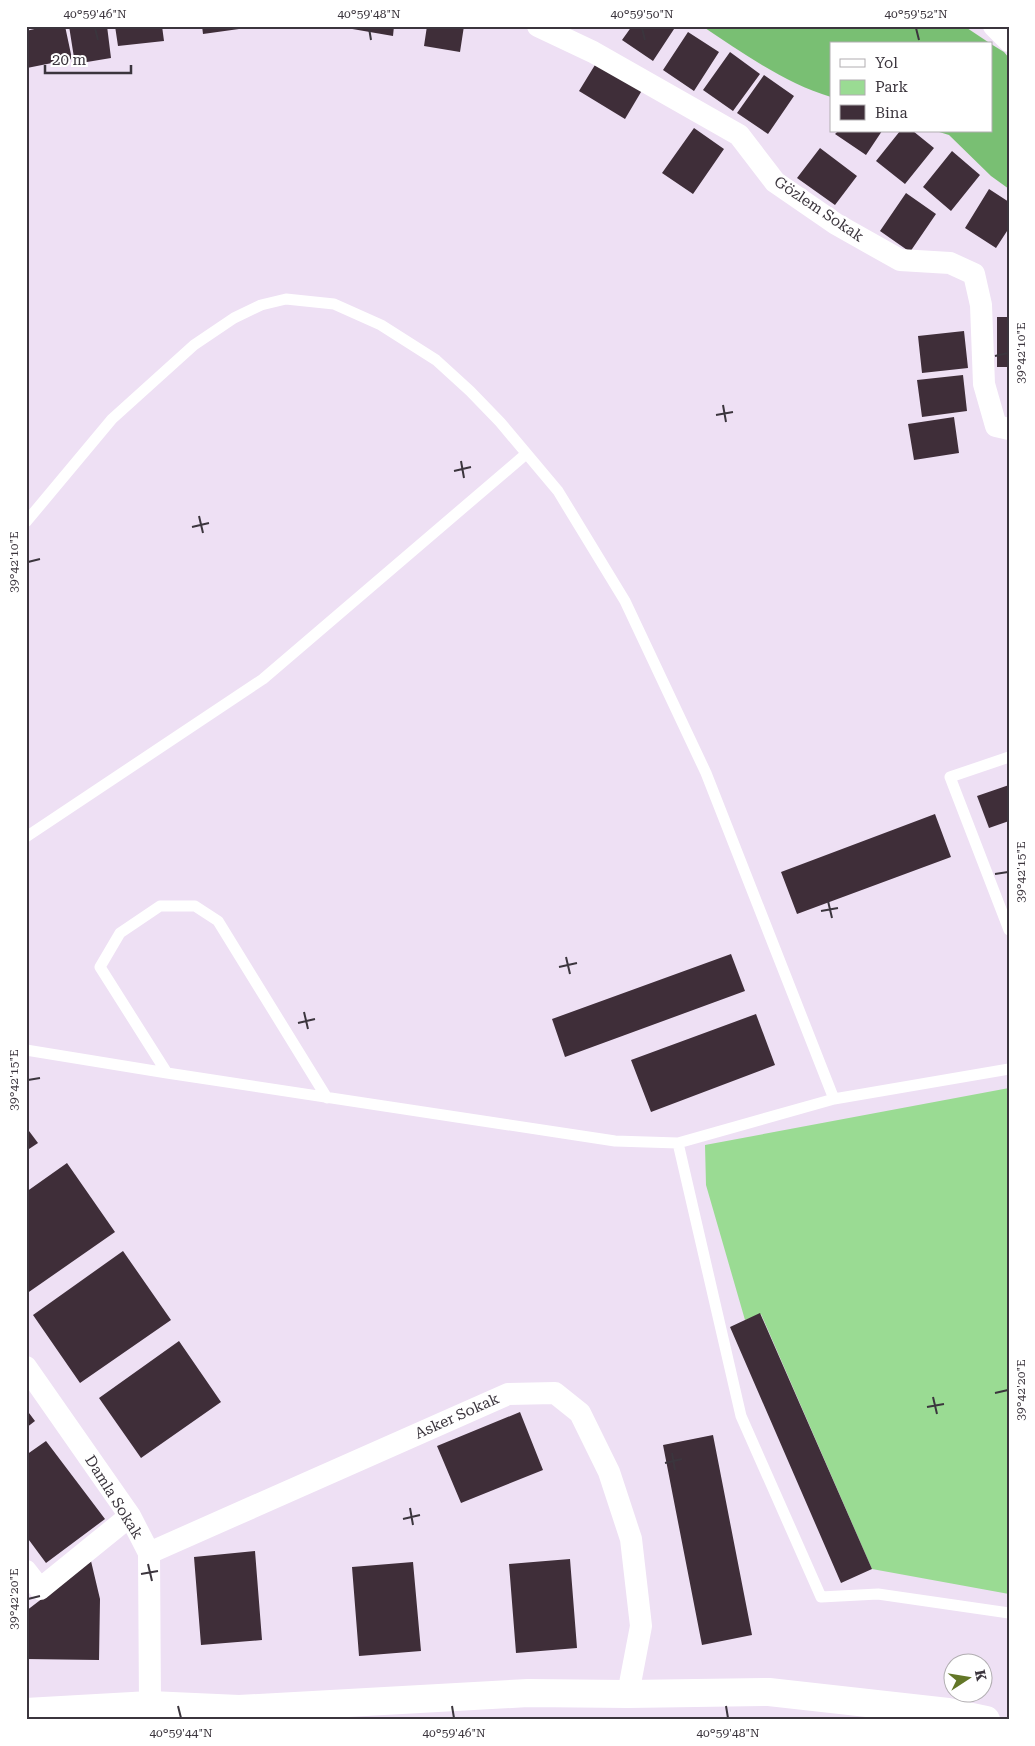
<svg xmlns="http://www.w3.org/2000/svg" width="1035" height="1746" font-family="'Roboto Serif',serif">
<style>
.green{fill:#9adb93}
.forest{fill:#79bf73}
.building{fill:#3f2e39}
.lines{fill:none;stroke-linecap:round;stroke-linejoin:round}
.service{stroke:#fff;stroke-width:11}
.minor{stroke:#fff;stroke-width:22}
.secondary{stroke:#fff;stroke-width:28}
.ticks{fill:none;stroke:#3b353d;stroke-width:2}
.labels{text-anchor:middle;stroke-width:5;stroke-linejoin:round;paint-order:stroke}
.street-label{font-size:15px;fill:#3b353d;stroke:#fff}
.neatline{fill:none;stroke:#3b353d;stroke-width:2}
.ticks-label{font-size:12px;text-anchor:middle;fill:#3b353d}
</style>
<rect width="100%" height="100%" fill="#eee0f4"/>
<path class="green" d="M1009 1088V1594L872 1569 761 1314 745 1320 706 1185 705 1145Z"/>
<path class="forest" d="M702 26H964L991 44H831V97C784 83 743 53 702 26Z
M991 44 1004 52 1009 58V189L991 176 949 135 936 131H991Z"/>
<path class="building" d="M47 26H65L72 59 27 68 26 31Z
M69 26H107L111 58 75 64Z
M115 26H162L164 41 118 46Z
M202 26H239V29L203 34Z
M335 26H394L393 36Z
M427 26H464L460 52 424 46Z
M632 26H676L653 61 622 40Z
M688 32 719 52 694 91 663 70Z
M730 52 760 74 733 111 703 90Z
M598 60 644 87 625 119 579 91Z
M764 75 794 96 768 134 737 113Z
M694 128 724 149 693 194 662 173Z
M838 131H882L866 155 835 134Z
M900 131H913L934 148 905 184 876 161Z
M820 148 857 176 835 205 797 178Z
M952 151 980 175 951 211 923 187Z
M989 189 1009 202V228L996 248 965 228Z
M906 193 936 214 910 252 880 231Z
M997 317H1009V367H997Z
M964 331 968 368 922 373 918 336Z
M963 375 967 411 922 417 917 380Z
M954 417 959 453 914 460 908 424Z
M1009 785V821L989 828 977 796Z
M935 814 951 857 797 914 781 872Z
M731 954 745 991 565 1057 552 1019Z
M756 1014 775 1065 651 1112 631 1060Z
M26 1127 38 1143 26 1151Z
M67 1163 115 1232 26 1294V1192Z
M123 1251 171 1320 80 1383 33 1315Z
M760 1313 872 1569 841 1583 730 1327Z
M179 1341 221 1402 141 1458 99 1398Z
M26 1409 35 1421 26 1428Z
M520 1412 543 1470 461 1503 437 1446Z
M713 1435 752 1635 702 1645 663 1445Z
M46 1441 105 1519 46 1563 26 1536V1455Z
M255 1551 262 1640 201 1645 194 1557Z
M570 1559 577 1648 516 1653 509 1564Z
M91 1561 100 1599 99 1660 26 1659V1611Z
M413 1562 421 1651 359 1656 352 1567Z"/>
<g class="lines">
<path class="service" d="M26 522 112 419 194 345 234 318 261 305 286 299 334 304 381 325 436 360 470 391 500 422 558 491 625 601 706 773 834 1099
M1009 757 950 777 1009 930
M26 837 263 679 526 454
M26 1050 167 1073 615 1141 678 1143 834 1099 1009 1069
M167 1073 100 967 120 933 160 906H195L218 921 327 1098
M678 1143 741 1416 821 1597 878 1594 1009 1613"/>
<path class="minor" d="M538 26 593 52 739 135 775 182 836 224 900 260 950 263 974 274 981 305 984 384 996 426 1009 429
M994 26 1009 41
M26 1367 130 1516 149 1553 150 1705
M149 1553 508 1394 555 1393 580 1413 609 1472 631 1539 641 1626 628 1694
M26 1571 40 1589 130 1516"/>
<path class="secondary" d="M26 1712 150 1705 239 1709 528 1693 628 1694 769 1692 948 1712 986 1720"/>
</g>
<path class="ticks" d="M95 28 98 40M369 28 371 40M642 28 645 40M916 28 919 40M995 356 1008 353M723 405 726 422M716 415 733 412M461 461 464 478M454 471 471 467M199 516 203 533M192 527 209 523M28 562 40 559M995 874 1008 872M828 901 832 918M821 911 838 908M566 957 570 974M559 967 577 963M304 1012 308 1029M298 1023 315 1019M28 1080 40 1078M995 1393 1008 1390M933 1397 937 1414M927 1407 944 1404M672 1453 675 1470M665 1463 682 1459M410 1508 413 1525M403 1519 420 1515M148 1564 152 1581M141 1574 158 1571M28 1599 40 1596M178 1706 181 1718M452 1706 454 1718M726 1706 728 1718"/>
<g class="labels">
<g class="street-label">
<text transform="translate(819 209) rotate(34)" y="5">Gözlem Sokak</text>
<text transform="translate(457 1416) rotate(-24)" y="5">Asker Sokak</text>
<text transform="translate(114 1497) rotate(58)" y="5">Damla Sokak</text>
</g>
</g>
<rect width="1035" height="1746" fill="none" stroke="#ffffff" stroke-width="55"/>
<rect x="830" y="42" width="162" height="90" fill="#ffffff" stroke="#b1aeb1"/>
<rect x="840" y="59" width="25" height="8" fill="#ffffff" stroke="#b1aeb1"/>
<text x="875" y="68" font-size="15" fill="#3b353d">Yol</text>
<rect x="840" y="80" width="25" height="15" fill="#9adb93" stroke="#b1aeb1"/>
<text x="875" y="92" font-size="15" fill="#3b353d">Park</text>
<rect x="840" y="105" width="25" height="15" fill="#3f2e39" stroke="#b1aeb1"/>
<text x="875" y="118" font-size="15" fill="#3b353d">Bina</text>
<g transform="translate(968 1678) rotate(78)"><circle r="24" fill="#ffffff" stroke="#b1aeb1"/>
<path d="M0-4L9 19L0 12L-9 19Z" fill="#637727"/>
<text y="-8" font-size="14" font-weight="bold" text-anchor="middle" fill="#3b353d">K</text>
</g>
<path d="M45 65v8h86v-8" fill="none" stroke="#3b353d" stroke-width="2.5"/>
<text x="52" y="65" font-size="15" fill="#3b353d" stroke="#ffffff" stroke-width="4" paint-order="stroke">20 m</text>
<rect x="28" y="28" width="980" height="1690" class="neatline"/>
<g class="ticks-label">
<text x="95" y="18">40°59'46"N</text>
<text x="369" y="18">40°59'48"N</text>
<text x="642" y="18">40°59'50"N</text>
<text x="916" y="18">40°59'52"N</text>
<text transform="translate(1021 353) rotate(-90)" y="4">39°42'10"E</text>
<text transform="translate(14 562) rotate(-90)" y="4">39°42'10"E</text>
<text transform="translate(1021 872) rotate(-90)" y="4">39°42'15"E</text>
<text transform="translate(14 1080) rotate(-90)" y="4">39°42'15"E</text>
<text transform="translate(1021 1390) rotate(-90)" y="4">39°42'20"E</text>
<text transform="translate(14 1599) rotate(-90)" y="4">39°42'20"E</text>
<text x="181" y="1737">40°59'44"N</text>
<text x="454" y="1737">40°59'46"N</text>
<text x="728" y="1737">40°59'48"N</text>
</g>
</svg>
